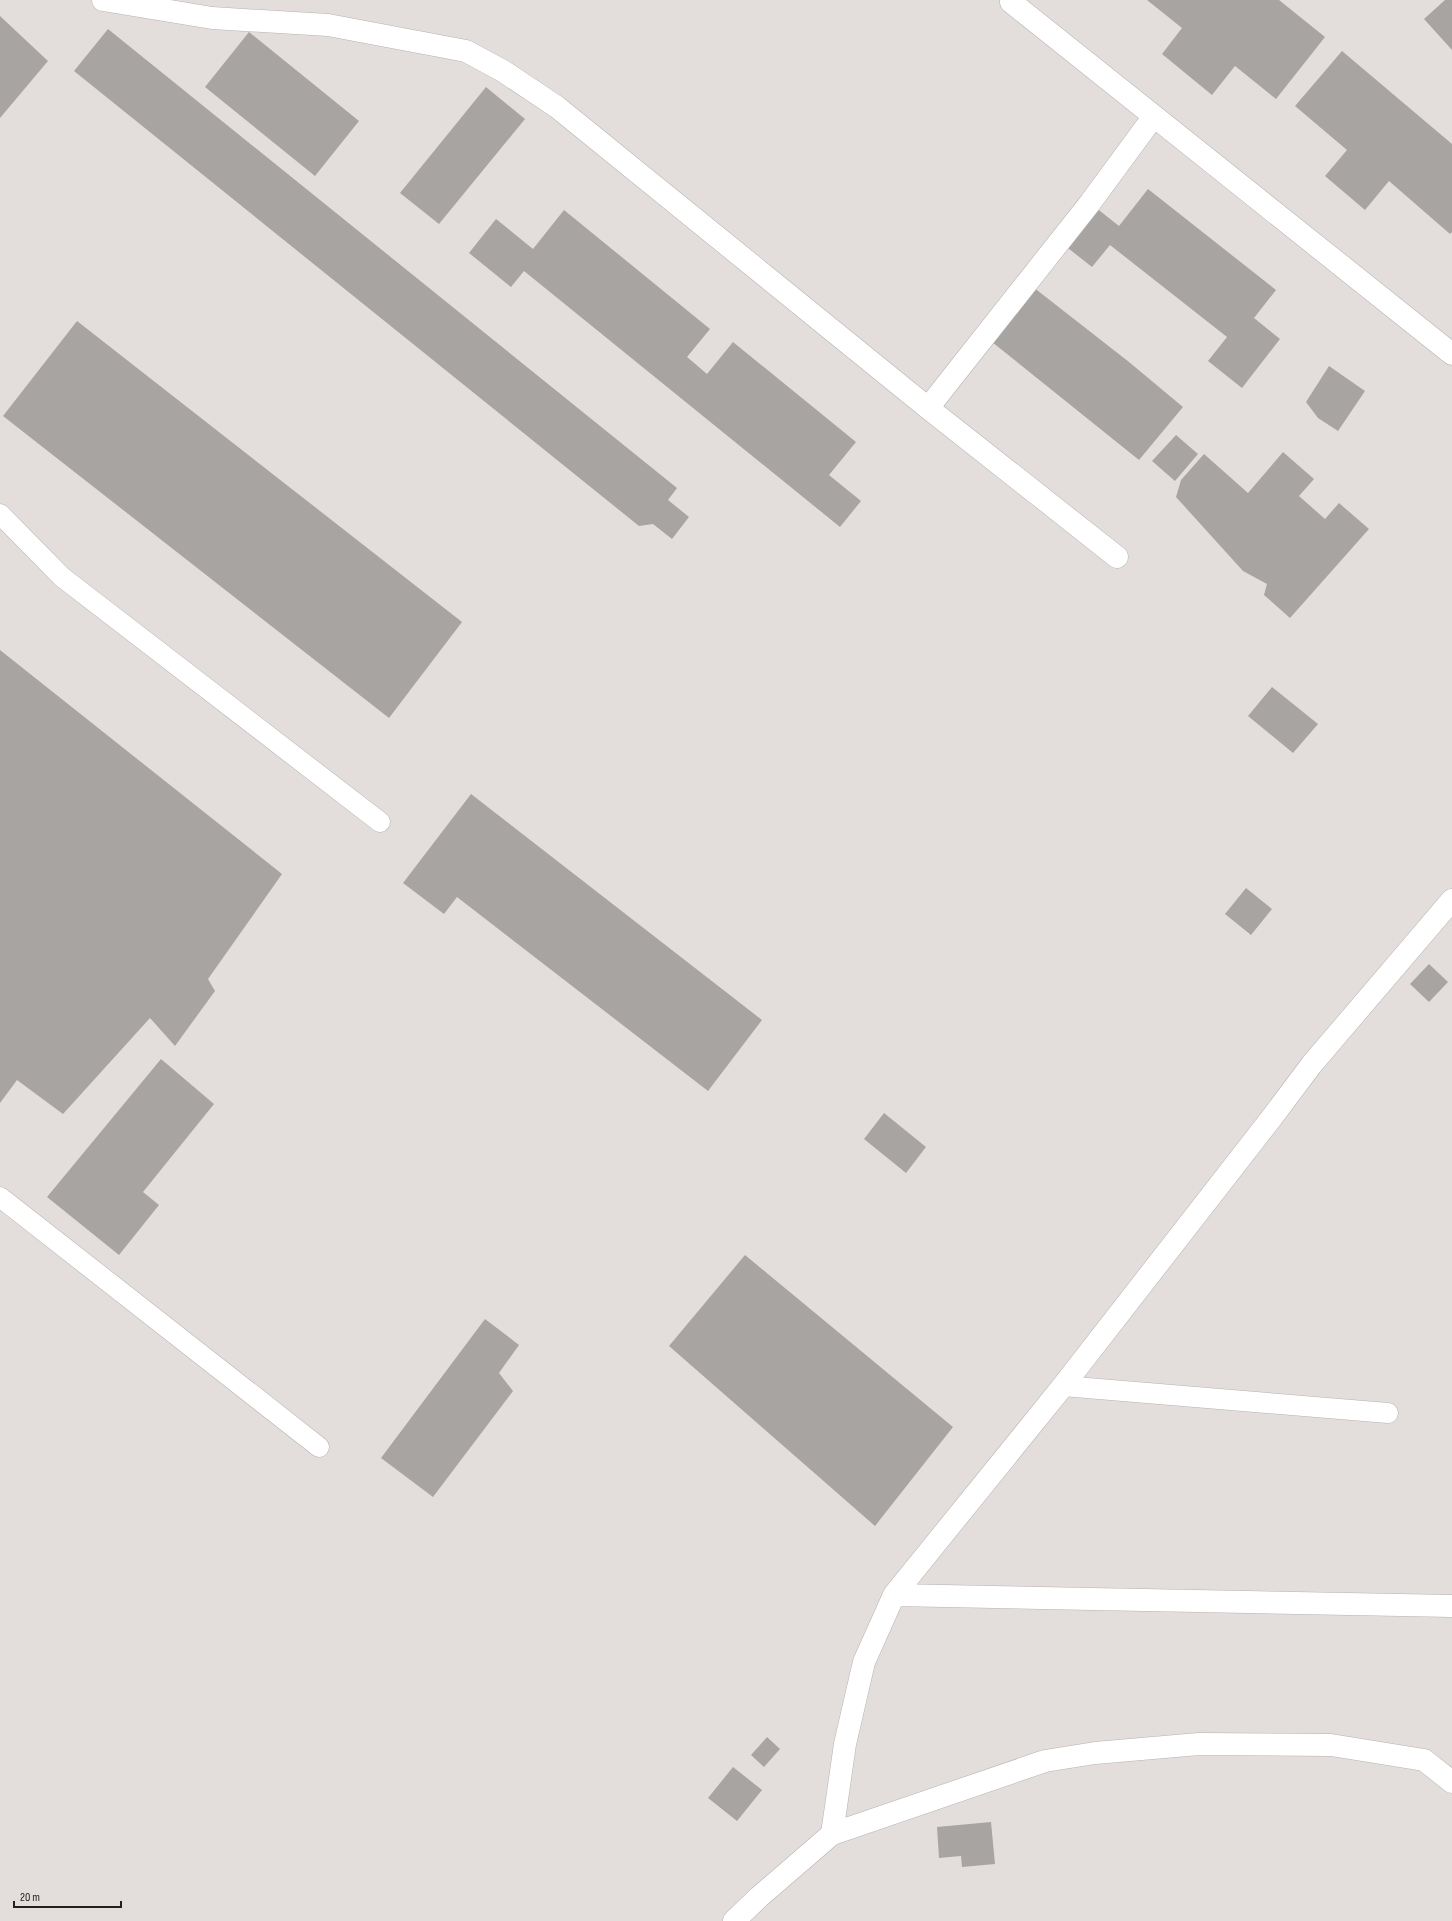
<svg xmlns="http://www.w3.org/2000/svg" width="1452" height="1921" font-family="'Sofia Sans Condensed',sans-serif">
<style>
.building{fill:#a8a4a1}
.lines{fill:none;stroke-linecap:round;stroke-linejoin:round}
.lane-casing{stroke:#b7b2b0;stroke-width:21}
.street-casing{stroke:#b7b2b0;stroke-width:23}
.lane{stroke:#fff;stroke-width:20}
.street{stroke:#fff;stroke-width:22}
</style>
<rect width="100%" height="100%" fill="#e3dedc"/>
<path class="building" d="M1147 0H1279L1325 37 1276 99 1235 66 1212 95 1162 54 1182 28Z
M1445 0H1452V50L1424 19Z
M0 16 48 61 0 118Z
M108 29 677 488 668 500 689 517 672 539 653 524 639 526 74 71Z
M249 32 359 121 315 176 205 87Z
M1342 51 1452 144V232L1450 234 1389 181 1365 210 1325 176 1347 150 1295 106Z
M486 87 525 119 439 224 400 193Z
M1148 189 1276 290 1254 318 1280 339 1242 388 1208 361 1227 337 1110 245 1092 267 1059 241 1090 203 1119 226Z
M564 210 710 329 687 357 707 374 733 342 856 442 829 475 861 501 840 527 524 271 511 287 469 253 496 219 533 249Z
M1033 287 1129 362 1183 407 1139 460 992 342Z
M77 321 462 622 389 718 3 416Z
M1329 366 1365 391 1338 431 1318 418 1306 402Z
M1176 435 1198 454 1175 481 1152 461Z
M1283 452 1314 479 1299 496 1325 519 1339 503 1369 529 1290 618 1264 595 1267 584 1243 571 1176 497 1181 480 1204 454 1248 493Z
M0 650 282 874 208 979 215 991 175 1046 150 1018 63 1114 17 1080 0 1103Z
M1272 687 1318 724 1293 753 1248 716Z
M471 794 762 1020 708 1091 457 897 444 914 403 883Z
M1246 888 1272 909 1251 935 1225 914Z
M1429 964 1448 982 1429 1002 1410 984Z
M161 1059 214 1104 143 1192 159 1205 119 1255 47 1197Z
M884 1113 926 1147 906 1173 864 1139Z
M745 1255 953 1427 875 1526 669 1346Z
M485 1319 519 1345 499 1373 513 1391 433 1497 381 1458Z
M767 1737 780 1749 764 1767 751 1755Z
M733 1767 762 1790 737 1821 708 1798Z
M991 1822 995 1864 962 1867 961 1856 939 1858 937 1827Z"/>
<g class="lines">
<g class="lane-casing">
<path id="lane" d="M0 514 62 577 380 822
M0 1197 319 1447
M1063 1386 1388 1413"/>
</g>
<g class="street-casing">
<path id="street" d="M103 0 212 18 328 25 466 51 503 71 557 107 928 408 1117 557
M1011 2 1452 354
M928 408 1090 203 1154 116
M894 1595 1452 1606
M832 1834 845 1744 864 1662 894 1595 1063 1386 1273 1116 1312 1064 1452 900
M734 1921 759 1897 832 1834 1045 1761 1095 1753 1199 1744 1331 1745 1424 1760 1452 1782"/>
</g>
<use href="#lane" class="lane"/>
<use href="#street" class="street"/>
</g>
<path d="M14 1901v6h107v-6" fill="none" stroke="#232120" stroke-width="2"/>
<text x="20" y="1901" font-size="12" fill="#232120" stroke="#e3dedc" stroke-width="3" paint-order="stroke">20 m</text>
</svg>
